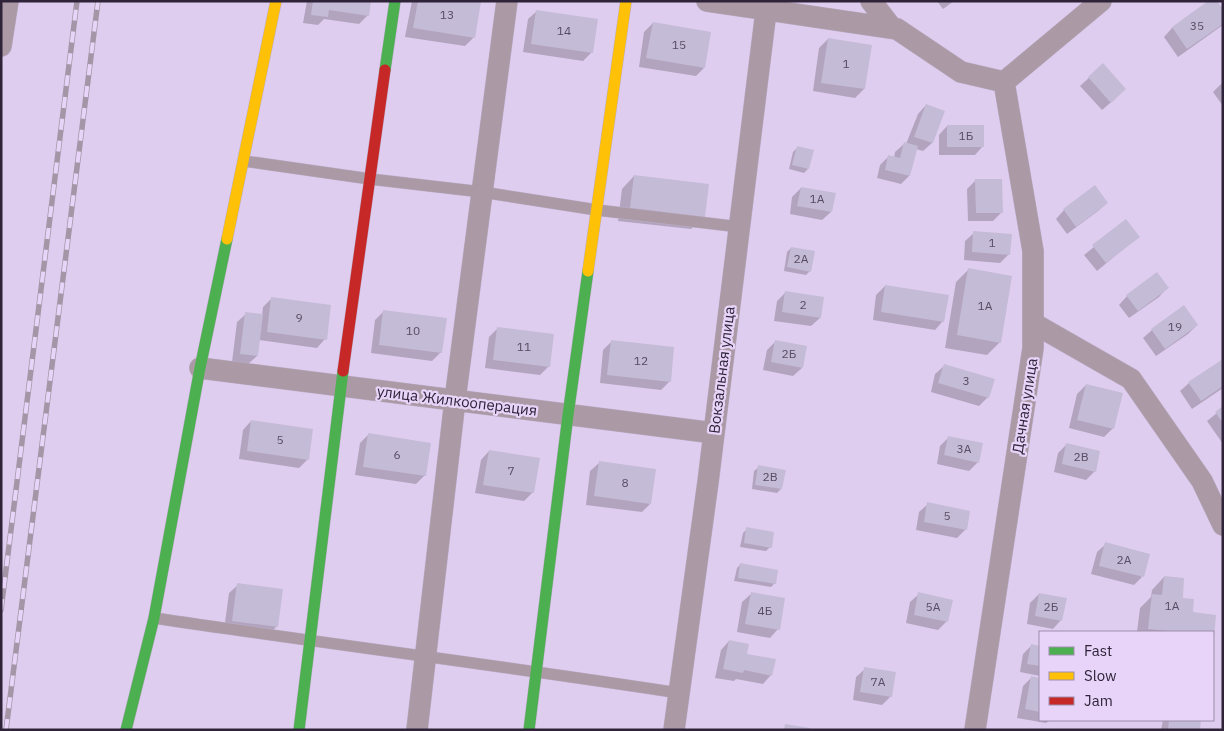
<svg xmlns="http://www.w3.org/2000/svg" width="1224" height="731" font-family="'IBM Plex Sans',sans-serif">
<style>
.shadow{fill:#0003}
.building{fill:#c4bbd6}
.lines{fill:none;stroke-linecap:round;stroke-linejoin:round}
.lane-casing{stroke:#bcadc8;stroke-width:12}
.street-casing{stroke:#bcadc8;stroke-width:22}
.fast-casing{stroke:#bcadc8;stroke-width:12}
.slow-casing{stroke:#bcadc8;stroke-width:12}
.jam-casing{stroke:#bcadc8;stroke-width:12}
.lane{stroke:#ab9aa5;stroke-width:11}
.street{stroke:#ab9aa5;stroke-width:21}
.fast{stroke:#4caf50;stroke-width:11}
.slow{stroke:#ffc107;stroke-width:11}
.jam{stroke:#c62828;stroke-width:11}
.rail-casing{stroke:#a496a6;stroke-width:5.5}
.rail{stroke:#e7d4f8;stroke-width:4;stroke-dasharray:11;stroke-linecap:butt}
.labels{text-anchor:middle;stroke-width:4.5;stroke-linejoin:round;paint-order:stroke}
.number-label{font-size:12px;fill:#574c63}
.street-label{font-size:15px;fill:#2f2339;stroke:#e7d4f8}
</style>
<rect width="100%" height="100%" fill="#dfcdef"/>
<path class="shadow" d="M307 1H369L368 15 359 24 324 19 318 25 303 23Z
M412 1H467L479 3 474 37 465 46 405 37Z
M937 1H954L943 9Z
M1210 1 1223 11V25L1178 57 1164 37 1172 28Z
M537 11 592 52 583 61 523 52 528 19Z
M653 23 704 68 696 76 639 67 644 32Z
M828 39 870 46 864 89 855 98 813 91 819 48Z
M1103 65 1116 98 1102 110 1080 86Z
M1222 83H1223V106L1213 92Z
M926 105 943 111 932 143 923 151 916 149 909 176 901 184 877 178 880 165 888 157 894 158 895 152 904 144H906L918 114Z
M947 126 983 146 975 155H939V135Z
M797 148 808 169 804 173 789 169 793 152Z
M634 176 704 217 691 229 618 221 622 189Z
M976 180 1001 213 993 221H968L967 189Z
M801 188 831 212 822 220 790 214 792 197Z
M1107 203 1098 211 1067 234 1056 219 1064 210Z
M1126 221 1138 237 1097 271 1084 255Z
M974 233 1009 254 1000 263 964 260 965 241Z
M791 248 810 271 806 275 784 271 787 252Z
M968 270 1000 342 987 355 945 348 956 282Z
M885 286 943 321 935 330 873 320 876 295Z
M1167 288 1159 297 1129 318 1119 305 1127 296Z
M786 292 823 298 820 318 811 326 774 321 777 301Z
M272 298 325 339 317 348 259 340 257 356 248 364 232 362 237 322 246 314 262 316 263 307Z
M384 311 441 352 432 361 371 353 375 320Z
M1197 325 1188 334 1156 356 1143 338 1152 330Z
M498 328 549 366 540 375 485 368 489 337Z
M612 341 670 381 661 390 600 383 603 350Z
M776 341 802 368 793 376 763 370 767 350Z
M1223 362V388L1192 409 1180 391 1189 383Z
M944 366 988 397 979 406 931 392 935 374Z
M1086 385 1113 428 1104 437 1069 428 1077 394Z
M1223 408V444L1207 421Z
M251 421 308 459 299 468 239 459 243 430Z
M368 435 425 475 416 484 355 475 360 443Z
M949 437 978 462 969 471 937 464 940 446Z
M1066 445 1095 471 1086 480 1054 472 1058 453Z
M489 451 533 492 524 501 475 493 481 460Z
M599 463 650 504 642 512 586 505 590 471Z
M759 467 781 489 777 493 752 489 754 471Z
M928 504 969 512 965 530 957 538 916 530 919 512Z
M747 529 770 547 766 551 740 547 743 533Z
M1106 544 1142 577 1134 585 1091 574 1097 552Z
M741 564 775 583 771 587 734 581 737 568Z
M1164 577 1191 614 1215 616 1213 636V632H1137L1140 608 1151 597 1152 590Z
M238 585 277 626 268 635 224 630 229 593Z
M751 594 778 629 770 638 737 632 742 602Z
M919 594 947 621 938 630 906 623 910 602Z
M1039 594 1061 620 1053 629 1027 624 1030 603Z
M729 641 771 675 763 684 736 679 734 681 715 678 721 650Z
M1031 646 1040 647V676L1020 672 1023 654Z
M865 669 891 696 882 705 853 700 856 677Z
M1031 678 1040 679V720H1050L1046 723 1017 718 1023 686Z
M1163 720H1200L1198 730H1161Z"/>
<path class="building" d="M313 1H371L369 16 329 10 328 17 311 15Z
M418 1 481 2 475 38 413 28Z
M1208 1H1217L1223 9V24L1187 49 1172 27Z
M536 10 598 19 593 53 531 44Z
M653 22 711 32 705 68 646 58Z
M828 38 872 45 865 89 821 83Z
M1103 63 1126 89 1111 103 1088 77Z
M926 104 945 111 933 143 914 137Z
M947 125H984V147H947Z
M904 142 918 146 910 176 885 170 888 155 900 158Z
M797 146 814 150 809 169 792 165Z
M634 175 709 184 705 217 630 208Z
M975 179H1002L1003 213H976Z
M1095 185 1108 203 1076 227 1063 209Z
M801 187 836 193 832 212 797 206Z
M1126 219 1140 237 1106 263 1092 245Z
M973 231 1012 234 1010 255 972 252Z
M791 247 815 251 811 272 787 267Z
M968 268 1012 276 1001 343 957 335Z
M1157 272 1169 288 1138 311 1126 295Z
M885 285 949 295 944 322 881 312Z
M785 291 824 297 821 318 782 312Z
M271 297 331 305 327 340 267 332Z
M1184 305 1198 325 1165 349 1151 329Z
M383 310 447 318 442 353 379 345Z
M245 312 263 314 258 356 240 354Z
M497 327 554 334 550 367 493 360Z
M611 340 674 347 671 382 607 375Z
M775 340 807 346 803 368 771 362Z
M1223 359V386L1201 401 1188 382Z
M944 364 995 379 989 398 938 383Z
M1086 384 1123 393 1114 429 1077 420Z
M1223 406V423L1215 412Z
M251 420 313 429 309 460 247 451Z
M368 433 431 443 426 476 363 467Z
M948 436 983 443 979 463 944 455Z
M1066 443 1100 451 1096 472 1062 464Z
M489 450 540 458 534 493 483 485Z
M599 461 656 469 651 504 594 496Z
M758 465 786 470 782 489 755 485Z
M927 502 970 511 967 530 924 522Z
M746 527 774 532 772 548 744 543Z
M1105 542 1150 554 1144 577 1099 566Z
M740 563 778 570 776 584 738 578Z
M1164 576 1184 578 1183 598 1194 599 1193 612 1216 615 1214 638 1213 637V632H1180L1148 629 1152 594 1162 595Z
M237 583 283 589 278 627 232 621Z
M751 592 785 598 780 630 745 624Z
M918 592 953 600 948 622 914 615Z
M1039 593 1067 598 1062 621 1035 616Z
M729 640 749 644 747 654 776 659 772 676 744 670 743 673 723 669Z
M1031 644 1040 646V666L1027 664Z
M864 667 896 672 892 697 860 692Z
M1031 676 1040 678V712L1025 709Z
M1169 720H1201L1200 730 1168 729Z
M785 724 810 728V730H784Z"/>
<g class="lines">
<g class="lane-casing">
<path id="lane" d="M244 161 370 179 482 192 597 210 740 227
M154 618C329 644 504 666 679 693"/>
</g>
<g class="street-casing">
<path id="street" d="M707 1 897 29 961 72 1004 82
M871 1 892 28
M1 46 8 1
M1004 82 1101 1
M1033 323 1131 379 1202 481 1223 525
M200 368 714 433
M417 730 455 400 507 1
M674 730 708 482 766 11
M975 730 1033 348V251L1004 82"/>
</g>
<g class="fast-casing">
<path id="fast" d="M385 70 395 1
M126 730 154 618 200 368 227 239
M299 730 343 371
M529 730 568 415 588 271"/>
</g>
<g class="slow-casing">
<path id="slow" d="M227 239 276 1
M588 271 626 1"/>
</g>
<g class="jam-casing">
<path id="jam" d="M343 371 385 70"/>
</g>
<use href="#lane" class="lane"/>
<use href="#street" class="street"/>
<use href="#fast" class="fast"/>
<use href="#slow" class="slow"/>
<use href="#jam" class="jam"/>
<g class="rail-casing">
<path id="rail" d="M1 610 77 1
M6 730 98 1"/>
</g>
<use href="#rail" class="rail"/>
</g>
<g class="labels">
<g class="number-label">
<text x="447" y="19">13</text>
<text x="1197" y="30">35</text>
<text x="564" y="35">14</text>
<text x="679" y="49">15</text>
<text x="846" y="68">1</text>
<text x="966" y="140">1Б</text>
<text x="817" y="203">1А</text>
<text x="992" y="247">1</text>
<text x="801" y="263">2А</text>
<text x="803" y="309">2</text>
<text x="985" y="310">1А</text>
<text x="299" y="322">9</text>
<text x="1175" y="331">19</text>
<text x="413" y="335">10</text>
<text x="524" y="351">11</text>
<text x="789" y="358">2Б</text>
<text x="641" y="365">12</text>
<text x="966" y="385">3</text>
<text x="280" y="444">5</text>
<text x="964" y="453">3А</text>
<text x="397" y="459">6</text>
<text x="1081" y="461">2В</text>
<text x="511" y="475">7</text>
<text x="770" y="481">2В</text>
<text x="625" y="487">8</text>
<text x="947" y="520">5</text>
<text x="1124" y="564">2А</text>
<text x="1172" y="610">1А</text>
<text x="933" y="611">5А</text>
<text x="1051" y="611">2Б</text>
<text x="765" y="615">4Б</text>
<text x="878" y="686">7А</text>
</g>
<g class="street-label">
<text transform="translate(722 370) rotate(-83)" y="5">Вокзальная улица</text>
<text transform="translate(457 401) rotate(7)" y="5">улица Жилкооперация</text>
<text transform="translate(1025 406) rotate(-81)" y="5">Дачная улица</text>
</g>
</g>
<rect width="1224" height="731" fill="none" stroke="#2f2339" stroke-width="5"/>
<rect x="1039" y="631" width="175" height="90" fill="#e7d4f8" stroke="#9d8dac"/>
<rect x="1049" y="647" width="25" height="8" fill="#4caf50" stroke="#9d8dac"/>
<text x="1084" y="656" font-size="15" fill="#2f2339">Fast</text>
<rect x="1049" y="672" width="25" height="8" fill="#ffc107" stroke="#9d8dac"/>
<text x="1084" y="681" font-size="15" fill="#2f2339">Slow</text>
<rect x="1049" y="697" width="25" height="8" fill="#c62828" stroke="#9d8dac"/>
<text x="1084" y="706" font-size="15" fill="#2f2339">Jam</text>
</svg>
